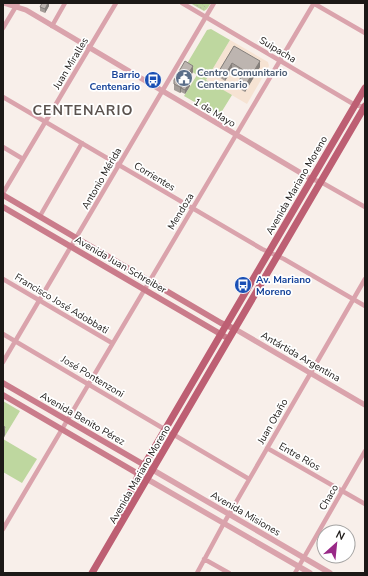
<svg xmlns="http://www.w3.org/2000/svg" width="368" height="576" font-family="'Nunito Sans',sans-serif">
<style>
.education{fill:#f6e3d3}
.green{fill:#bed79f}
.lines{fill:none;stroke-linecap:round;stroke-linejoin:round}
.path{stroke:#b6aeaa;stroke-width:1;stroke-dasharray:2 2;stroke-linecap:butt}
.minor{stroke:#daa3ac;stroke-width:4.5}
.tertiary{stroke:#daa3ac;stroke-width:5.5}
.secondary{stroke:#ca7c8b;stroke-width:6}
.primary{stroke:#bd5f73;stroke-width:7}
.wall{fill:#a39c97}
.shaded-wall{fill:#847f7b}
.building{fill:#bdb5b0;stroke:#847f7b}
.labels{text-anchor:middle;stroke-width:3.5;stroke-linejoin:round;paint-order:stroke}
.street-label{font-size:10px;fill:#1c1917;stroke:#fff}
.service-label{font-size:10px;font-weight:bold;fill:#4e5e75;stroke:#fff;text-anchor:start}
.transit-label{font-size:10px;font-weight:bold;fill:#164399;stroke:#fff;text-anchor:end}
.district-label{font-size:14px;font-weight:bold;letter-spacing:1px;fill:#5b534f;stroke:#fff}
</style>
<rect width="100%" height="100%" fill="#f8efea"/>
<path class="education" d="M230 40 268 62 269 66 247 104 206 80Z"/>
<path class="green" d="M190 3H211L207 9 204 11Z
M211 29 230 40 206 80 232 95 219 116 184 96 197 75 185 67 207 30Z
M3 401 20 411 3 439 37 459 22 483 3 472Z"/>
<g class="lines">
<path class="path" d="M193 3 203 9H204
M201 3 206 8"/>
<path class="minor" d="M182 3 355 105 365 107
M313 3 365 33
M52 26 65 3
M3 28 18 3
M3 97 262 249 284 259 365 306
M3 147 23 159
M311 179 321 182 365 207
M3 193 116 3
M40 216 82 143
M3 279 112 343
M3 334 249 479
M3 362 214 3
M267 448 365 504
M3 529 314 3
M204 559 229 573
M197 573 224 523 365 279
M295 573 365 451"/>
<path class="tertiary" d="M4 3 26 10 311 179
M235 329 365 405
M153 470 330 573
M147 479 310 573"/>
<path class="secondary" d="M3 195 221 323 235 329
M3 207 229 339
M3 383 153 470
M3 395 147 479"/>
<path class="primary" d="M121 518 130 493 139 474 365 88
M92 573 365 106"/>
</g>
<path class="wall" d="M49 3V6L45 13 40 11V7Z
M234 46 260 67 245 92 238 88V82L242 75 232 70 225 81 219 77V71Z
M193 72 188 81 190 86 185 94 181 92 180 93 174 90V80Z"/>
<path class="shaded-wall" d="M48 3H49V6L45 13V9Z
M260 61V67L245 92V86Z
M232 63V70L225 81V75Z
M193 66V72L183 89 181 88V92L180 93V87Z
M190 82V86L185 94V90Z
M5 427V435L3 440V431Z"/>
<path class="building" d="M42 3H48L45 9 40 7Z
M234 46 260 61 245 86 238 82 245 71 232 63 225 75 219 71Z
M185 61 193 66 180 87 174 84V80Z
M186 80 190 82 185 90 181 88Z
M3 426 5 427 3 431Z"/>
<defs>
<g id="civic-disc" transform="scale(0.9)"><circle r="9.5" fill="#5c6f8a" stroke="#fff"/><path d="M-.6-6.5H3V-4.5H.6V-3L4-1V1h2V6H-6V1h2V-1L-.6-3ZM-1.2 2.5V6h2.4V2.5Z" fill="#fff"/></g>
<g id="bus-disc" transform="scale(0.9)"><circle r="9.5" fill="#1a4fb4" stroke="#fff"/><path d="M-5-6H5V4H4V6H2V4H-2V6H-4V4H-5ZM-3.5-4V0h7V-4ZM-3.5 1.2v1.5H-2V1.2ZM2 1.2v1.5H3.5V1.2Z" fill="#fff"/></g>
</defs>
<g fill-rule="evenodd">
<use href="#civic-disc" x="184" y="78"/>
<use href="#bus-disc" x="153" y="80"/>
<use href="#bus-disc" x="243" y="285"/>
</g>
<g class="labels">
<g class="street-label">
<text transform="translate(278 49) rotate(31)" y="4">Suipacha</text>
<text transform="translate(70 63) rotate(-59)" y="4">Juan Miralles</text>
<text transform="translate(215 112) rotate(31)" y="4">1 de Mayo</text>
<text transform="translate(155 176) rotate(31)" y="4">Corrientes</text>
<text transform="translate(101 178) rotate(-60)" y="4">Antonio Mérida</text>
<text transform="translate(296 185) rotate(-60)" y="4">Avenida Mariano Moreno</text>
<text transform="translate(180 211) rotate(-59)" y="4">Mendoza</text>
<text transform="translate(121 264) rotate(30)" y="4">Avenida Juan Schreiber</text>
<text transform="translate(62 303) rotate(31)" y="4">Francisco José Adobbati</text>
<text transform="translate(301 356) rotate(30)" y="4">Antártida Argentina</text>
<text transform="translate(93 376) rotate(31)" y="4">José Pontenzoni</text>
<text transform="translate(83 418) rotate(30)" y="4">Avenida Benito Pérez</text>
<text transform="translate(272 421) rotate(-60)" y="4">Juan Otaño</text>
<text transform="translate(300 456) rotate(30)" y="4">Entre Ríos</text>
<text transform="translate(139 474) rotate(-60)" y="4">Avenida Mariano Moreno</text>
<text transform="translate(328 497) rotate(-60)" y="4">Chaco</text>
<text transform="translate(246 513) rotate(30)" y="4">Avenida Misiones</text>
</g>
<g class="service-label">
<text x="197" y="76">Centro Comunitario<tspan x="197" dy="12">Centenario</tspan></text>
</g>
<g class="transit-label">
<text x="140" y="78">Barrio<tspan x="140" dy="12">Centenario</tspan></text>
<text x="256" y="283" text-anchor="start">Av. Mariano<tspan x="256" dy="12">Moreno</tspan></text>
</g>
<g class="district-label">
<text x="83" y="115">CENTENARIO</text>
</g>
</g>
<rect width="368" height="576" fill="none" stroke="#1c1917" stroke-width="8"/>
<g transform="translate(336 544) rotate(27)"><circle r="19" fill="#ffffff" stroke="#a4a3a2"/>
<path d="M0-3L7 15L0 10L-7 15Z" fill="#992887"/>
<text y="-6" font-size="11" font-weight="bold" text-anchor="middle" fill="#1c1917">N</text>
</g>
</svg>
